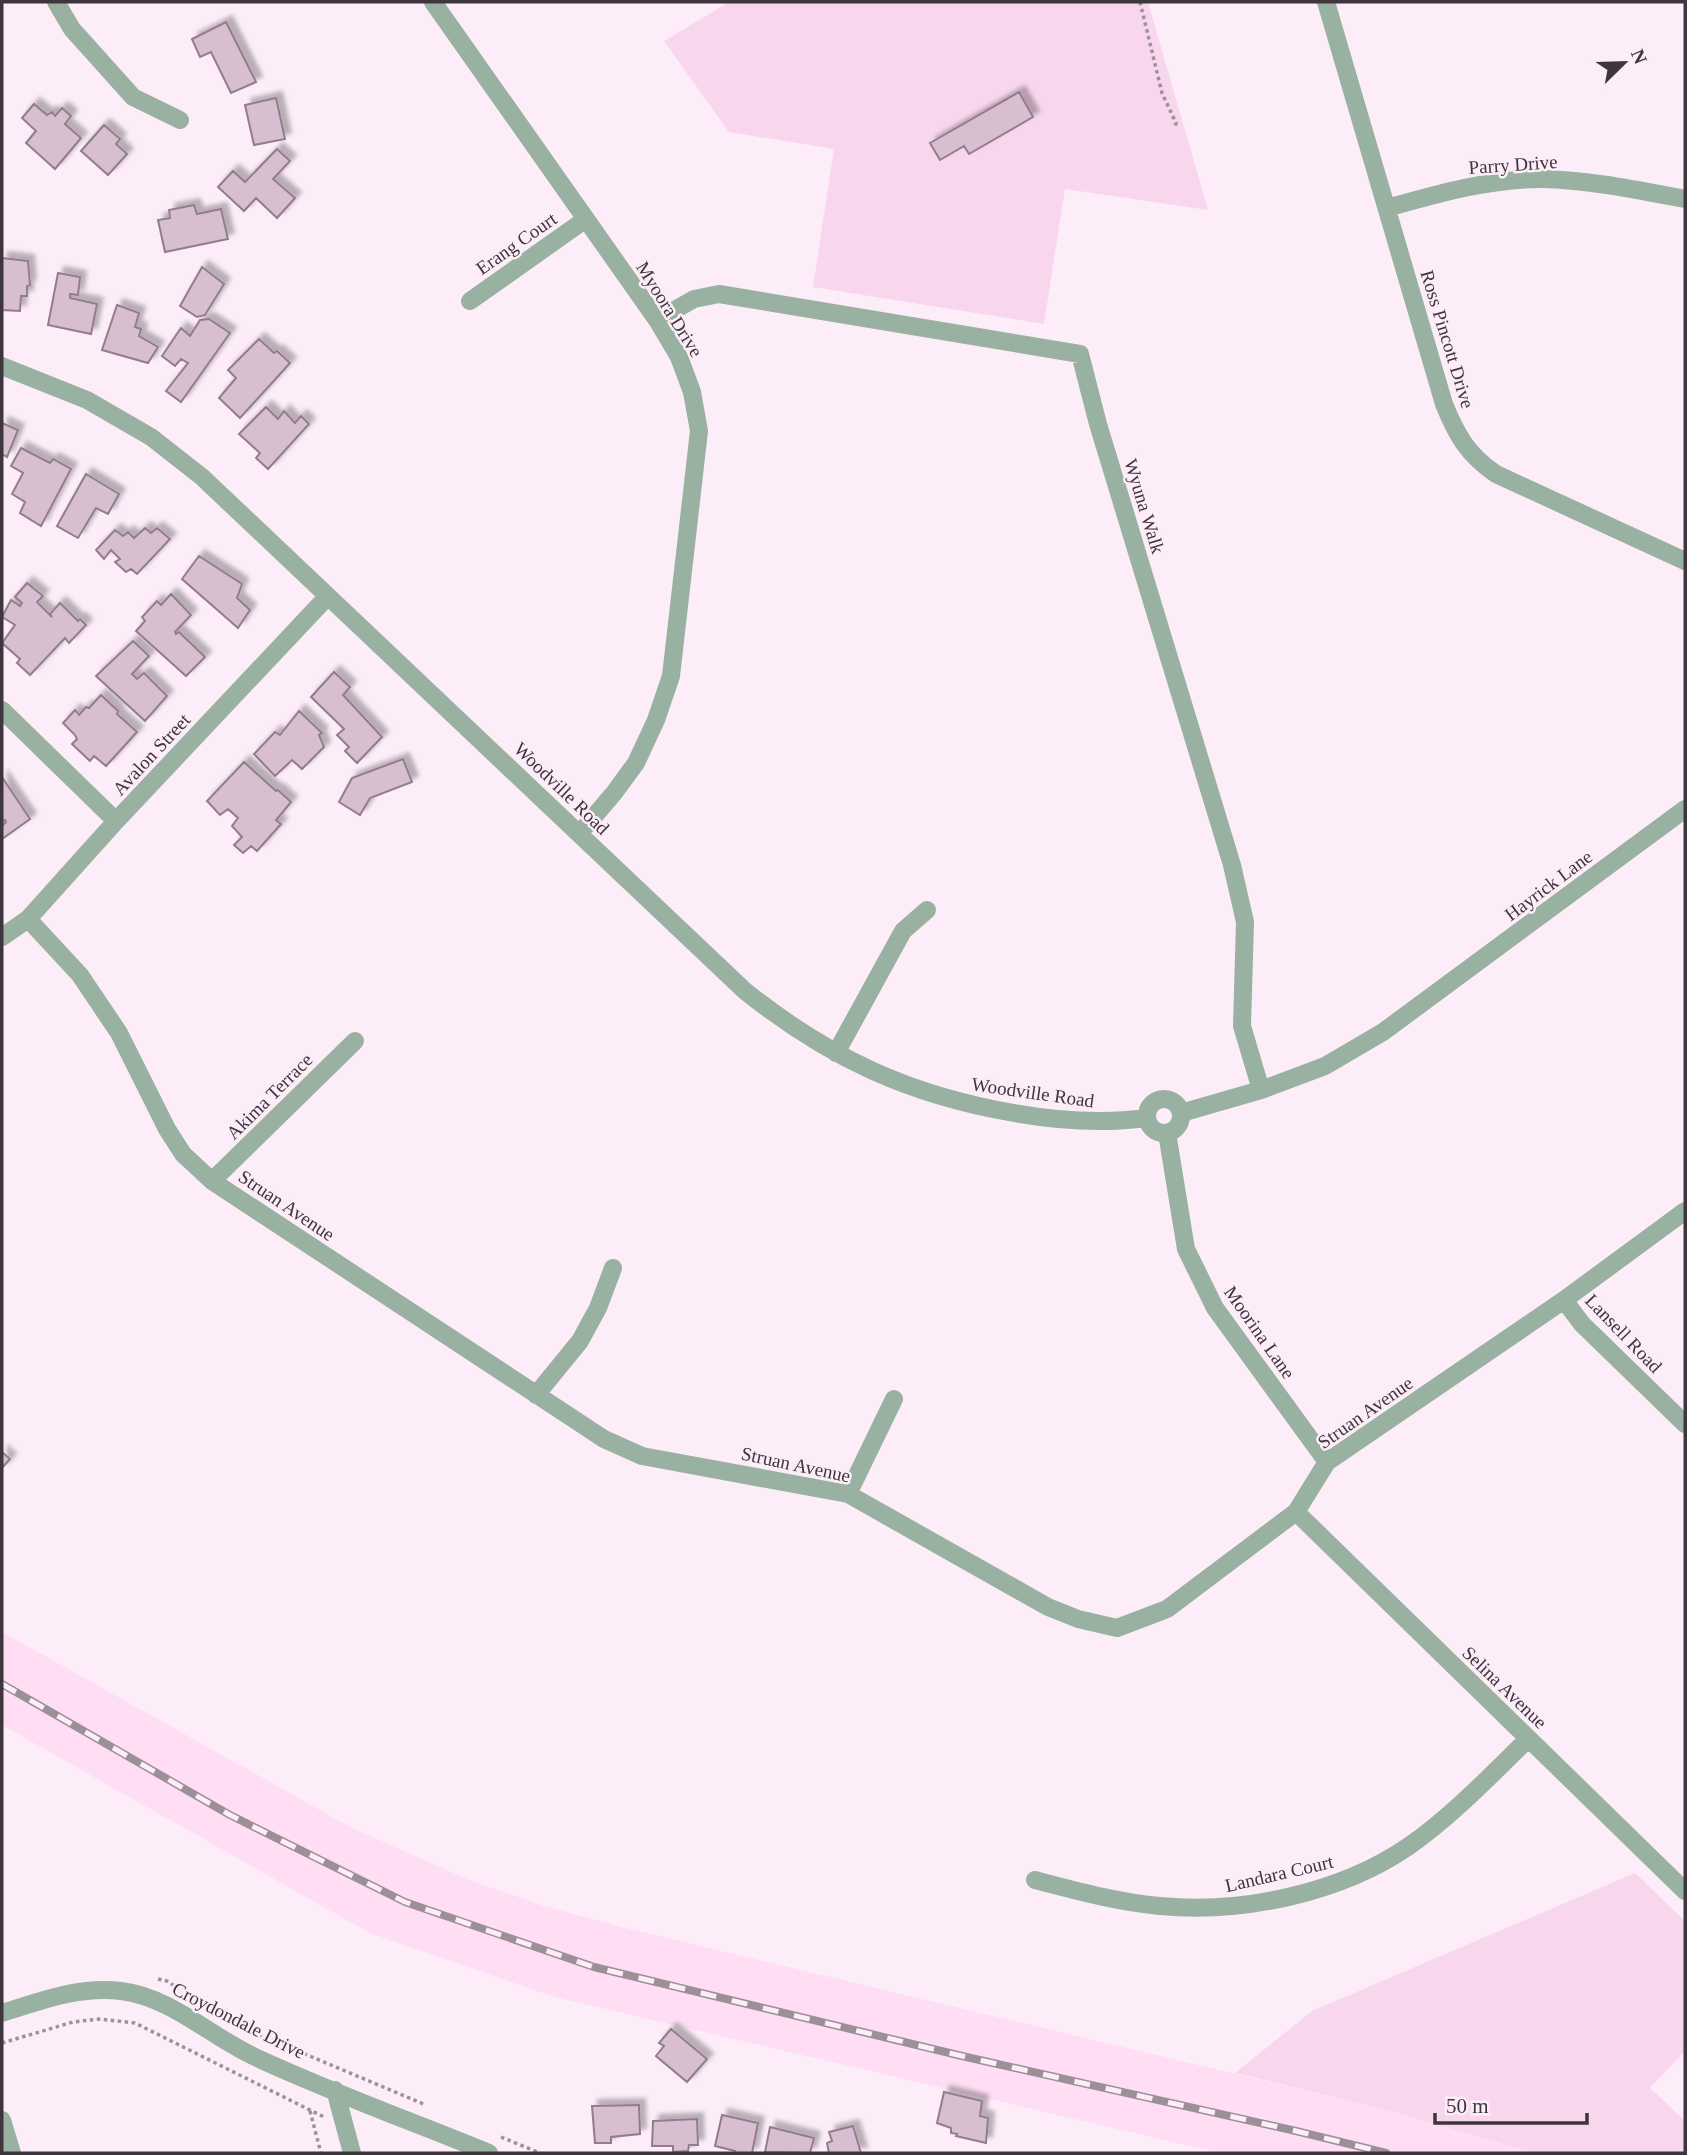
<svg xmlns="http://www.w3.org/2000/svg" width="1687" height="2155" font-family="'Times New Roman',serif">
<style>
.built{fill:#feddf5}
.green{fill:#f8d7ee}
.building{fill:#d7bed0;stroke:#937c8c;stroke-width:2;filter:url(#shadow)}
.lines{fill:none;stroke-linecap:round;stroke-linejoin:round}
.path{stroke:#9d919a;stroke-width:3.5;stroke-dasharray:3.5 3.5;stroke-linecap:butt}
.minor{stroke:#99b1a0;stroke-width:18}
.rail-casing{stroke:#9b8f98;stroke-width:8}
.rail{stroke:#fcedf8;stroke-width:5;stroke-dasharray:16;stroke-linecap:butt}
.labels{text-anchor:middle;stroke-width:5;stroke-linejoin:round;paint-order:stroke}
.street-label{font-size:19px;fill:#3f353c;stroke:#fcedf8}
</style>
<defs>
<filter id="shadow"><feDropShadow dx="6" dy="-6" stdDeviation="2" flood-color="#0004"/></filter>
</defs>
<rect width="100%" height="100%" fill="#fcedf8"/>
<path class="built" d="M2 1632 352 1828 469 1880 544 1906 621 1927 1390 2111 1534 2153H1220L555 1997 370 1933 2 1725Z"/>
<path class="green" d="M729 2H1148L1208 210 1065 189 1044 324 813 287 834 149 729 132 664 41Z
M1635 1873 1685 1921V2051L1650 2088 1685 2121V2153H1534L1390 2111 1235 2073 1312 2011Z"/>
<path class="building" d="M226 22 256 82 231 93 211 52 200 57 192 39Z
M1019 92 1033 117 969 154 964 146 940 160 930 143Z
M276 98 285 139 254 145 245 105Z
M34 104 47 115 52 112 55 116 62 108 71 116 65 124 81 138 55 169 26 143 36 131 22 118Z
M104 125 120 139 116 144 127 154 108 175 81 151Z
M277 149 290 161 273 179 295 198 277 218 256 198 244 211 218 187 233 171 245 182Z
M194 205 197 214 221 209 228 239 165 252 158 220 170 218 169 210Z
M2 258 28 261 30 285 27 286V296H21L20 311 2 310Z
M202 267 224 284 205 315 197 317 180 306Z
M58 273 80 277 78 295 70 294V298L97 304 91 334 48 325Z
M117 305 139 313 135 327 141 329 139 336 158 347 148 363 102 350Z
M209 319 230 333 181 402 166 391 188 363 181 359 175 366 162 356 181 328 190 336 200 320Z
M259 339 274 353 277 351 290 363 240 418 219 398 236 378 228 370Z
M266 407 278 419 284 411 295 423 301 416 309 424 268 469 256 458 260 453 239 434Z
M2 423 18 430 7 457 2 454Z
M21 448 50 463 53 459 71 469 41 526 20 513 25 502 12 494 23 473 11 466Z
M86 474 119 494 108 514 96 508 78 538 57 526Z
M145 528 151 533 157 528 170 539 137 574 131 569 126 572 115 562 120 559 111 550 104 559 96 550 115 530 123 536 128 532 134 538Z
M199 556 242 584 237 598 250 610 238 628 182 579Z
M27 583 43 596 37 602 52 617 50 614 60 603 78 621 80 619 86 625 69 643 65 638 30 675 17 663 20 659 2 643 15 625 2 617 11 600 20 606 22 603 15 597Z
M171 594 191 615 175 632 176 634 179 632 205 657 186 676 136 631 145 621 142 617 157 601 161 605Z
M133 641 149 656 132 674 137 679 144 673 167 696 145 721 96 676Z
M334 672 350 687 343 695 382 737 357 763 345 751 349 747 337 735 344 729 311 697Z
M101 695 118 711 117 714 137 732 106 766 94 756 90 761 72 744 77 739 75 735 63 723 75 710 79 715 86 707 89 708Z
M299 711 322 733 319 735 324 747 302 769 292 760 275 776 254 754 275 732 280 735Z
M403 759 412 782 370 798 360 815 339 802 352 778Z
M244 762 276 791 278 790 291 802 276 820 281 824 257 851 251 846 243 853 234 845 242 837 232 826 238 818 228 809 220 815 207 801Z
M2 777 30 819 2 839V826L6 822 5 820 2 822Z
M2 1452 10 1459 2 1468Z
M671 2029 707 2059 687 2082 656 2056 664 2046 659 2043Z
M944 2092 982 2101 980 2116 988 2118 986 2143 956 2136 957 2134 951 2133V2128L937 2123Z
M639 2105 640 2134 611 2137V2143H595L592 2106Z
M722 2115 758 2123 752 2153H734L735 2151 715 2146Z
M697 2119 698 2145H689L688 2151 673 2152V2146H652L653 2121Z
M853 2126 861 2153H829L827 2143 832 2141 829 2132Z
M770 2127 814 2138 810 2153 765 2152Z"/>
<g class="lines">
<path class="path" d="M1140 2 1162 93 1176 123 1175 127
M158 1979 167 1981 179 1989
M222 2014 255 2033 426 2105
M2 2043 73 2022 99 2019 135 2023 324 2117
M310 2111 321 2153
M501 2137 540 2153"/>
<path class="minor" d="M56 2 72 29 133 97 180 120
M433 2 657 320 679 357 692 392 699 431 671 676 656 720 636 763 614 793 579 834
M1326 2 1444 404C1457 436 1468 455 1496 474L1685 561
M1387 208C1437 194 1488 179 1541 179 1590 180 1637 190 1685 199
M470 301 586 219
M657 320 694 299 719 294 1080 354 1098 424 1232 865 1245 922 1242 1026 1261 1090
M2 366 87 400 151 437 202 477 745 991C829 1058 909 1095 1014 1113 1059 1121 1101 1124 1147 1118
M2 710 116 821
M28 919 80 975 119 1033 167 1129 183 1154 212 1181 604 1439 642 1456 848 1494 1048 1607 1078 1619 1117 1628 1167 1609 1296 1512 1327 1462 1564 1300 1685 1211
M2 937 28 919 116 821 328 596
M836 1053 903 931 927 910
M1147 1116a17 17 0 1 1 34 0a17 17 0 1 1-34 0Z
M1181 1113 1261 1090 1325 1066 1383 1032 1685 809
M1167 1133 1186 1249 1215 1308 1327 1462
M212 1181 355 1041
M1564 1300 1582 1324 1685 1424
M536 1395 580 1341 598 1308 613 1268
M848 1494 894 1399
M1296 1512 1685 1891
M1035 1880C1077 1891 1117 1902 1160 1906 1242 1914 1341 1893 1409 1846 1453 1815 1490 1776 1528 1739
M2 2013C41 2001 78 1986 121 1991 170 1997 209 2035 253 2056 330 2092 411 2121 489 2153
M335 2090 352 2153
M2 2120 12 2153"/>
<g class="rail-casing">
<path id="rail" d="M2 1684 230 1815 405 1902 594 1967 962 2056 1296 2131 1386 2153"/>
</g>
<use href="#rail" class="rail"/>
</g>
<g class="labels">
<g class="street-label">
<text transform="translate(1513 164) rotate(-4)" y="7">Parry Drive</text>
<text transform="translate(516 243) rotate(-35)" y="7">Erang Court</text>
<text transform="translate(670 309) rotate(58)" y="7">Myoora Drive</text>
<text transform="translate(1448 339) rotate(73)" y="7">Ross Pincott Drive</text>
<text transform="translate(1145 506) rotate(73)" y="7">Wyuna Walk</text>
<text transform="translate(151 754) rotate(-47)" y="7">Avalon Street</text>
<text transform="translate(562 788) rotate(44)" y="7">Woodville Road</text>
<text transform="translate(1548 885) rotate(-37)" y="7">Hayrick Lane</text>
<text transform="translate(1033 1092) rotate(8)" y="7">Woodville Road</text>
<text transform="translate(269 1096) rotate(-45)" y="7">Akima Terrace</text>
<text transform="translate(287 1205) rotate(34)" y="7">Struan Avenue</text>
<text transform="translate(1260 1332) rotate(55)" y="7">Moorina Lane</text>
<text transform="translate(1624 1333) rotate(46)" y="7">Lansell Road</text>
<text transform="translate(1365 1412) rotate(-35)" y="7">Struan Avenue</text>
<text transform="translate(796 1464) rotate(12)" y="7">Struan Avenue</text>
<text transform="translate(1505 1687) rotate(44)" y="7">Selina Avenue</text>
<text transform="translate(1279 1873) rotate(-13)" y="7">Landara Court</text>
<text transform="translate(239 2020) rotate(27)" y="7">Croydondale Drive</text>
</g>
</g>
<rect width="1687" height="2155" fill="none" stroke="#3f353c" stroke-width="7"/>
<g transform="translate(1624 63) rotate(67)" stroke="#fcedf8" stroke-width="5" paint-order="stroke">
<path d="M0-5L12 26L0 18L-12 26Z" fill="#3f353c"/>
<text y="-10" font-size="19" font-weight="bold" text-anchor="middle" fill="#3f353c">N</text>
</g>
<path d="M1435 2113v10h152v-10" fill="none" stroke="#3f353c" stroke-width="3.5"/>
<text x="1446" y="2113" font-size="21" fill="#3f353c" stroke="#fcedf8" stroke-width="5" paint-order="stroke">50 m</text>
</svg>
